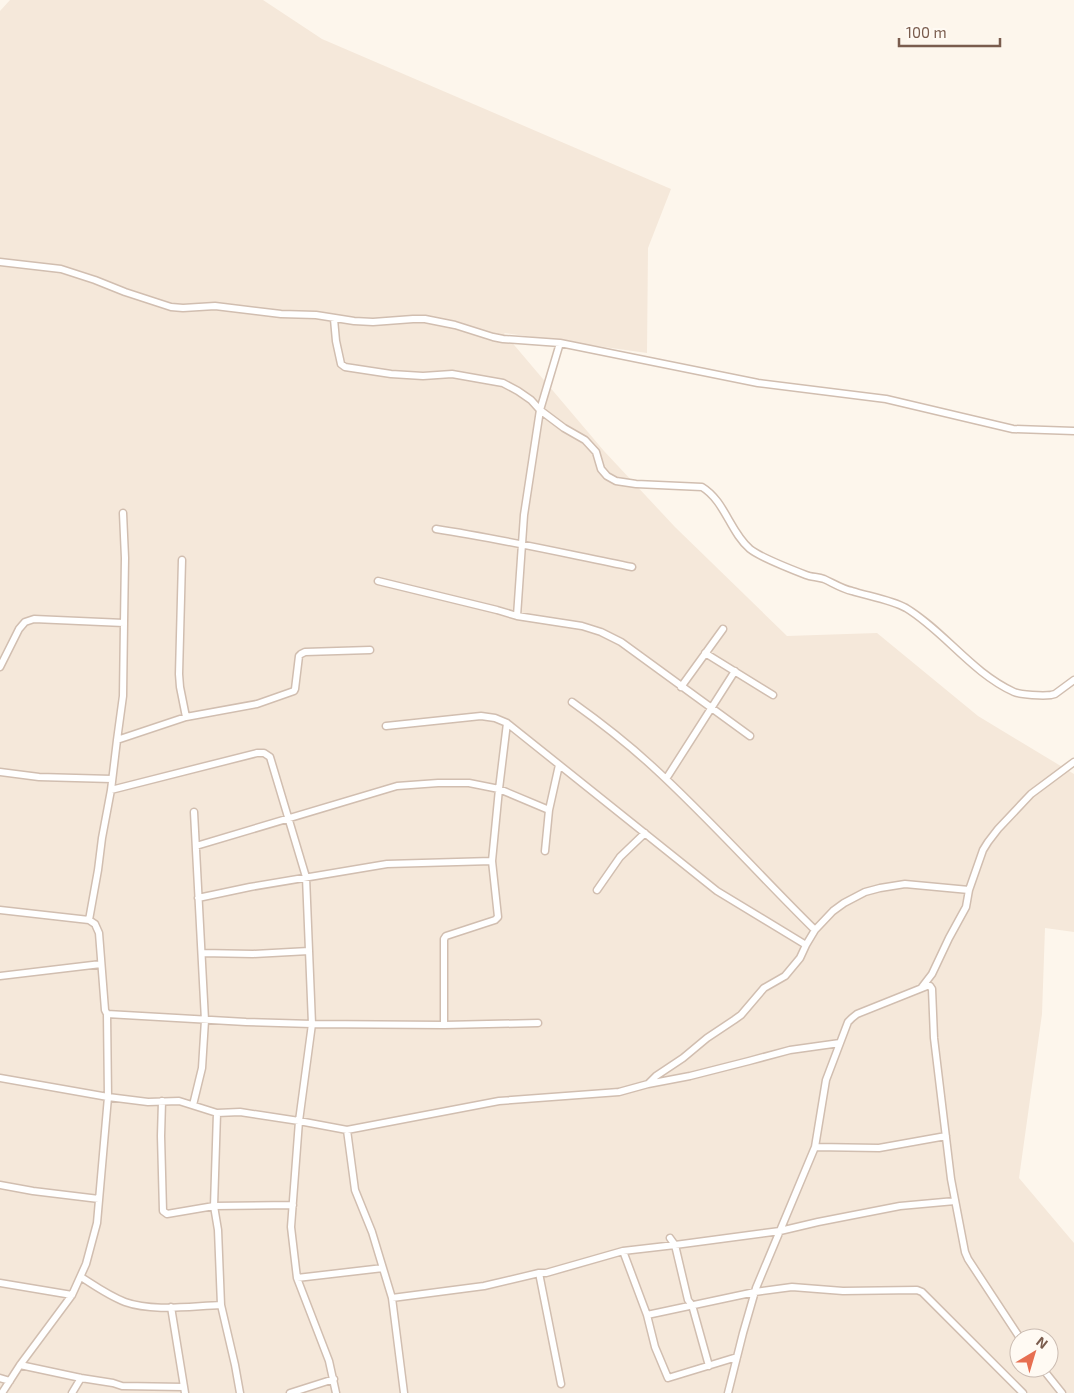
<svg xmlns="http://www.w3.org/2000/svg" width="1074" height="1393" font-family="'Exo 2',sans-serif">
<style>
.residential{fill:#f5e8da;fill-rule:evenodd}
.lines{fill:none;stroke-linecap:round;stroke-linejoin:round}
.minor-casing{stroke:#d1beb0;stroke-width:9}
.minor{stroke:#fff;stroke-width:6}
</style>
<rect width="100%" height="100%" fill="#fdf6ec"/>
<path class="residential" d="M10 0H263L322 39 671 189 648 248 647 353 504 333 604 451 675 527 787 636 877 633 978 716 1074 774V932L1045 928 1042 1014 1019 1178 1074 1243V1393H0V11ZM1019 1338H1049V1368H1019Z"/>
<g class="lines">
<g class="minor-casing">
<path id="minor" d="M0 262 61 269 95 280 125 292 171 307 183 308 215 306 281 314 316 315 354 321 373 322 413 319H425L455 325 493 337 503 339 560 343 758 383 886 399 1013 429 1074 431
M334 319 336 341 341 364 345 367 391 374 423 376 452 374 503 383 518 391 531 400 540 410 564 428 585 440 596 452 601 469 607 476 616 481 636 484 702 487C725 501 730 532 750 549 760 557 793 570 806 575 811 577 818 577 824 579 833 583 842 589 852 591 868 596 892 600 906 608 944 631 972 673 1014 692 1021 695 1043 696 1051 695L1055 694 1074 680
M436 529C502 539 567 554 632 567
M378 581 497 610 517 616 582 626 601 632 621 642 750 736
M517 616 524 515 540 410 560 343
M705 653 773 695
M0 667 19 629 25 622 34 619 124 623 125 558 123 513
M681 687 723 629
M572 702C600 722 627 743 652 766 709 818 760 876 815 930
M186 717 257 704 294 691 295 689 299 656 301 654 305 652 370 650
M386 726 481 716 495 718 507 723 717 891 806 945
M117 740 123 696 124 623
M0 772 39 777 112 779
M666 779 735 671
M111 790 257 753H264L270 757 306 877 312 1024 299 1121 291 1227 297 1278 329 1361 336 1393
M196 846 397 786 438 783H469L499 789 549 810
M545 851 549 810 559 765
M597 890 620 857 645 833
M198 898 250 887 387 864 492 861
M0 910 89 920 95 924 99 933 105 1010 107 1014 108 1097 97 1223 86 1264 72 1295 20 1365 2 1393
M89 920 98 870 102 838 111 790 117 740 186 717 180 687 179 674 182 560
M202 953 253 954 309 951
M0 976 101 964
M922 987 932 974 949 938 966 907 969 890 983 850 988 842 998 829 1031 794 1074 762
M107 1014 246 1022 312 1024 444 1025 538 1023
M444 1025V939L446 936 495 920 498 917 492 861 499 789 507 723
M0 1078 108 1097 148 1102 179 1101 217 1113 240 1112 299 1121 347 1130 499 1101 619 1092 648 1084 690 1076 749 1061 790 1050 840 1043
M648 1084 656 1076 683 1058 707 1038 734 1020 741 1015 764 988 785 976 800 958 806 945 815 930 833 911 844 903 865 892 880 888 905 884 969 890
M162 1101 161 1136 163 1211 167 1214 214 1206 293 1205
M193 1105 202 1068 205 1020 194 812
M347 1130 355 1190 372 1232 392 1298 404 1393
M815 1147 879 1148 946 1136
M0 1185 33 1191 99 1199
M670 1238 675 1245 688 1300 692 1305 709 1366
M623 1251 647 1315 655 1347 668 1378 737 1357
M539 1273 561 1384
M81 1277C95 1286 109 1296 125 1302 153 1312 191 1306 221 1305L218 1230 214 1206 217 1113
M297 1278 383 1268
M0 1283 72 1295
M392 1298 484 1286 539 1273H546L623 1251 675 1245 780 1231 818 1222 900 1206 955 1201
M221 1305 235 1365 240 1393
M171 1307 185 1393
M647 1315 755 1292 792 1287 843 1291 917 1290 922 1292 1023 1393
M20 1365 81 1378 113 1383 122 1386 184 1387
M1042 1368 1062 1393
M0 1378 10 1381
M72 1393 81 1378
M290 1393 334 1379
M728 1393 743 1333 756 1288 815 1147 826 1080 848 1022 852 1018 857 1014 927 986H930L932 989 934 1038 951 1179 965 1252 968 1259 1020 1338"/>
</g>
<use href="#minor" class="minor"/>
</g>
<g transform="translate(1034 1353) rotate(38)"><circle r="24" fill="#fffaf3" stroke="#cabbb1"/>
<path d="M0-4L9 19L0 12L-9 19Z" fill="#e76f51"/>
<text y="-8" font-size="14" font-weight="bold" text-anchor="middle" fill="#7a5c4d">N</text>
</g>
<path d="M899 38v8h101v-8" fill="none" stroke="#7a5c4d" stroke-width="2.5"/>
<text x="906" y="38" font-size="15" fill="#7a5c4d" stroke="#fffaf3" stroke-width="4" paint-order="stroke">100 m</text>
</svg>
